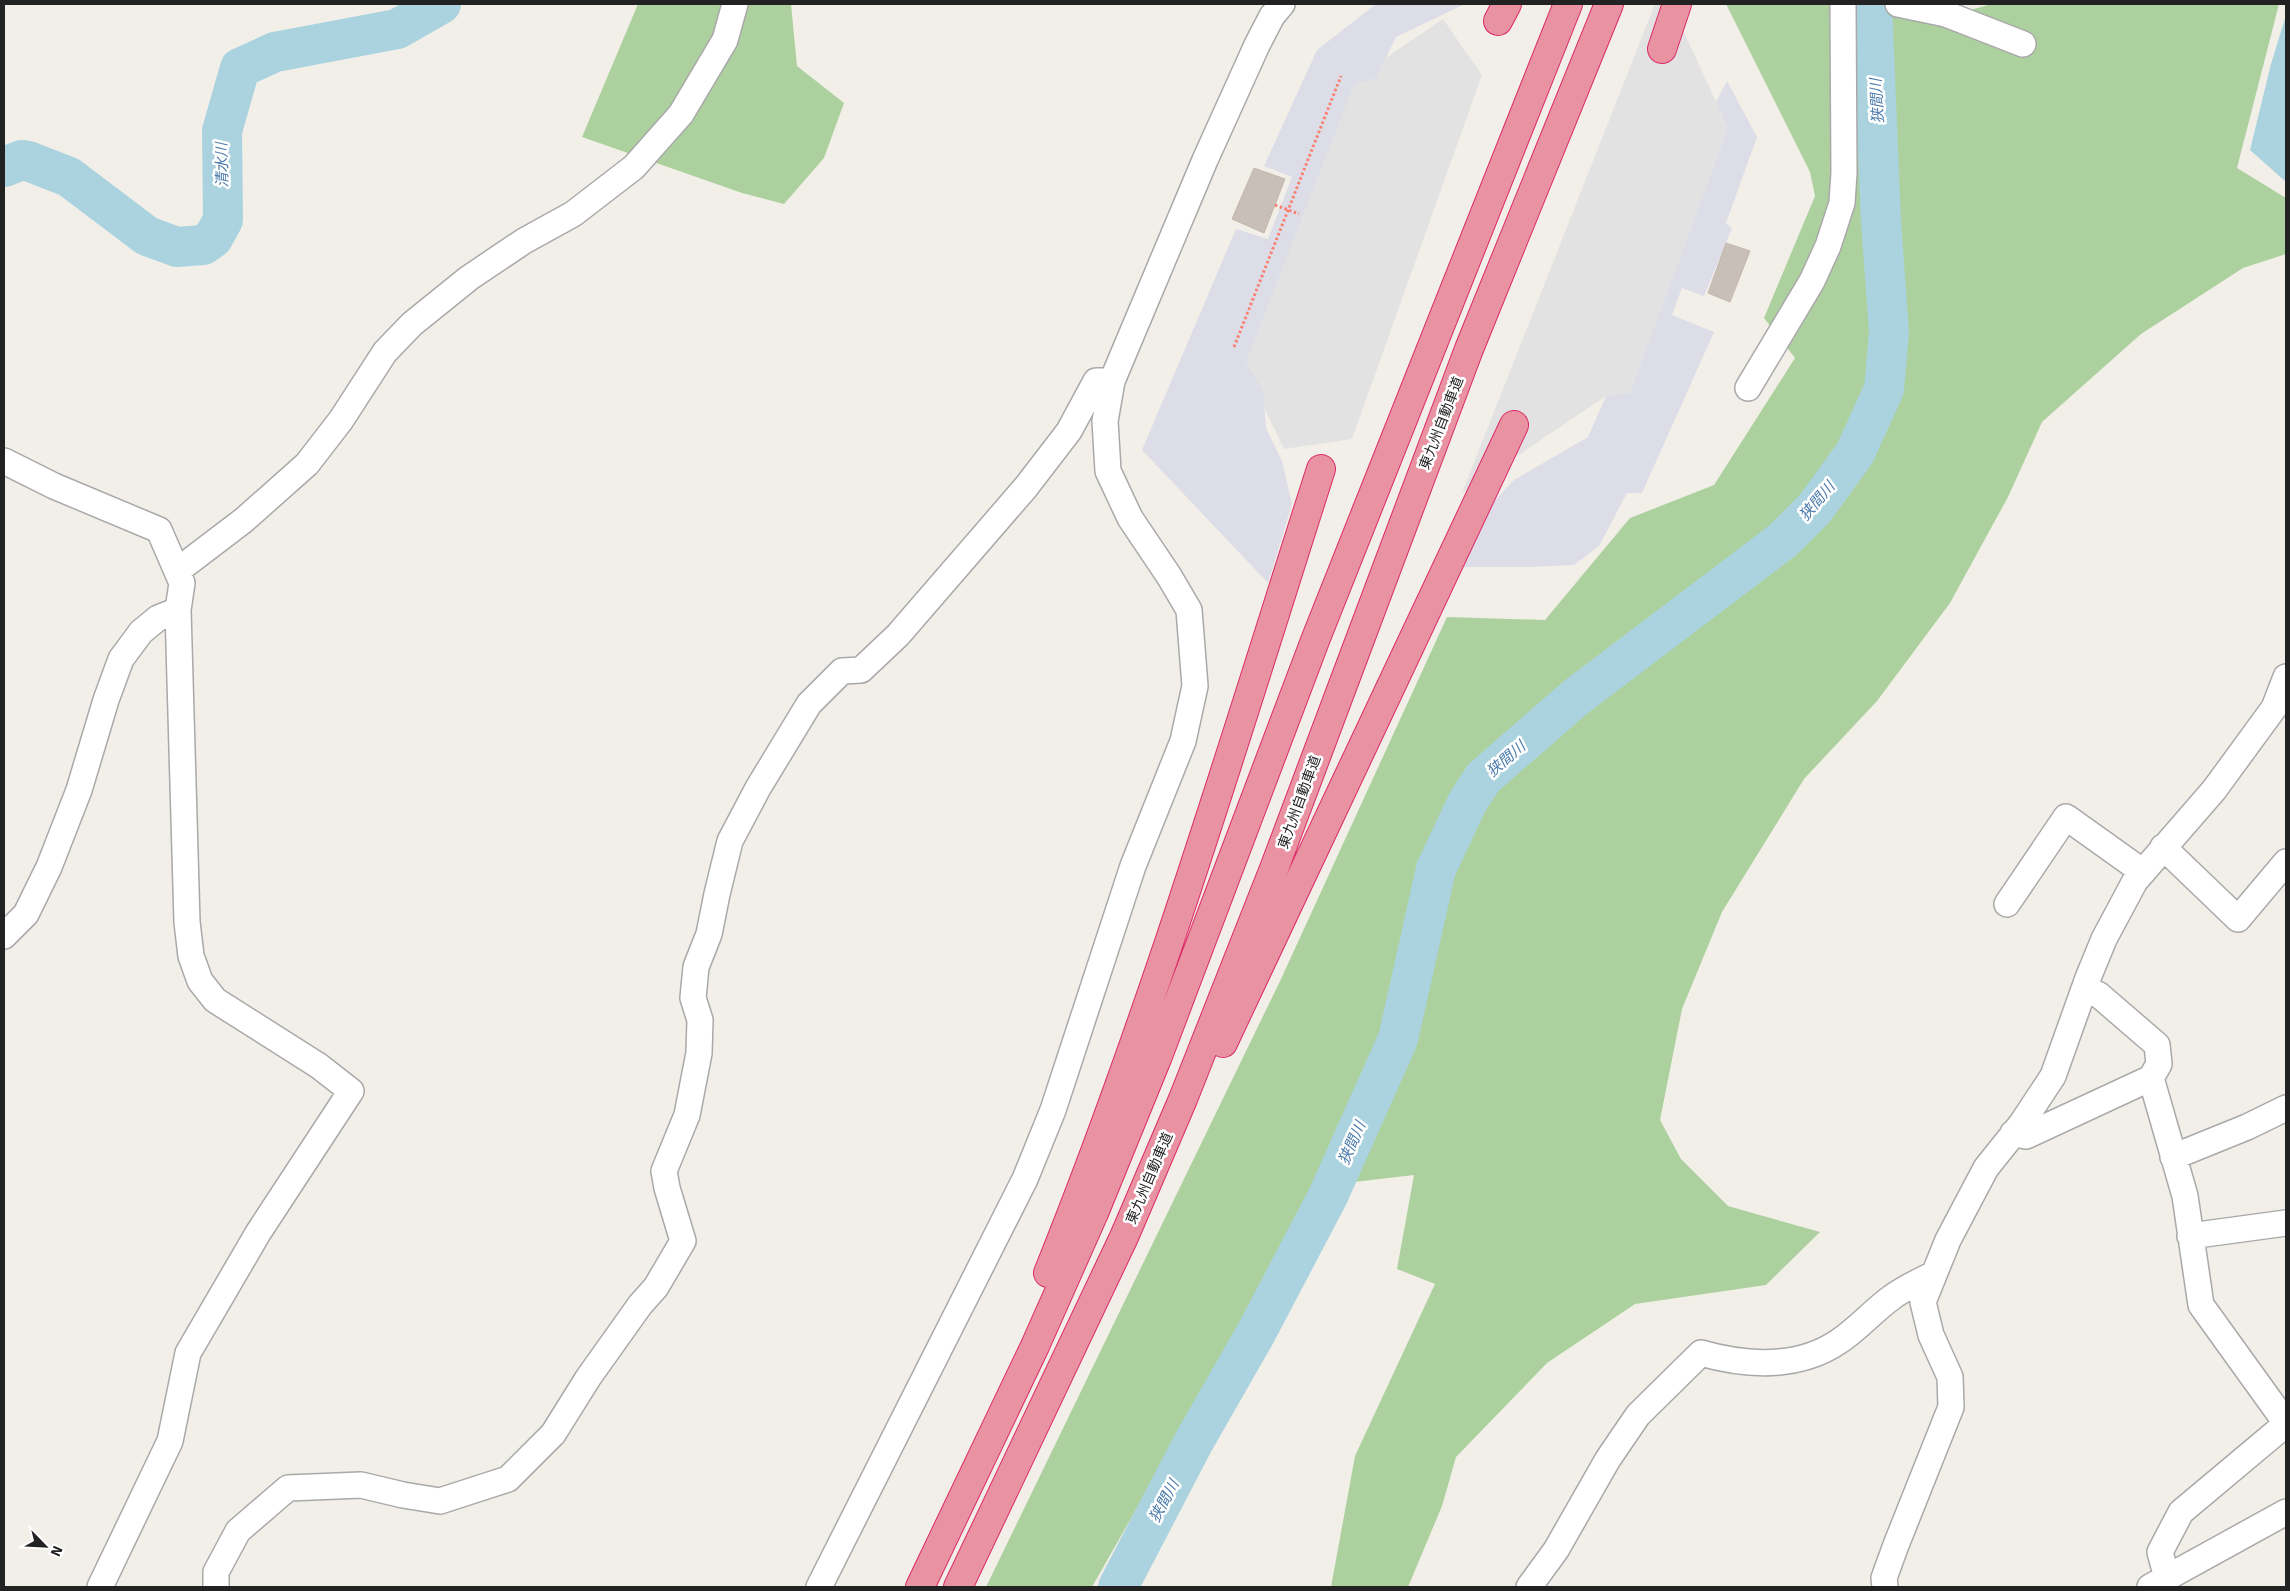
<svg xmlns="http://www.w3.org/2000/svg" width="2290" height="1591" font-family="Signika,'Noto Sans JP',sans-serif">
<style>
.forest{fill:#add19e}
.parking{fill:#e2e2e2}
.plaza{fill:#dddde8}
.water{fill:#aad3df}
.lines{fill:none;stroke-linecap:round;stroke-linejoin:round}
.river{stroke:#aad3df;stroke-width:40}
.building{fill:#c7bfb8;stroke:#c4b6ab}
.minor-casing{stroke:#a9a9a9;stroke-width:28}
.highway-casing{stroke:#dc2a67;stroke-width:30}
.path{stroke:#fa8072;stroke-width:3;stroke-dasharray:2.5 2.5;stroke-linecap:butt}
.minor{stroke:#fff;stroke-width:25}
.highway{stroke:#e892a2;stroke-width:28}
.labels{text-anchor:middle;stroke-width:5;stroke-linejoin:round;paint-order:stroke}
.street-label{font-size:14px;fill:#222;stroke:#fff}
.water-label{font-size:15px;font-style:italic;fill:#4a7aab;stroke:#fff}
</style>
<rect width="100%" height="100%" fill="#f2efe9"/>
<path class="forest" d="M638 4H791L797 66 844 103 824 158 784 204 742 193 582 137Z
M1726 4H1942L1929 21 1992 4H2279L2237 168 2286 198V254L2243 268 2141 334 2042 422 2008 497 1950 603 1877 701 1804 779 1722 912 1682 1009 1660 1120 1681 1159 1728 1206 1820 1232 1766 1285 1635 1304 1547 1363 1456 1457 1442 1506 1408 1587H1331L1355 1456 1435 1284 1397 1269 1414 1175 1320 1186 1092 1587H986L1281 979 1447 617 1545 620 1630 518 1714 485 1795 358 1764 318 1815 196 1810 172Z"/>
<path class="parking" d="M1655 4H1671L1728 128 1630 394 1606 396 1462 493Z
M1443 19 1482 75 1352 439 1284 449 1241 359 1353 80Z"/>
<path class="plaza" d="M1376 4H1465L1396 37 1376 78 1354 84 1246 362 1263 391 1266 428 1282 461 1292 504 1268 583 1142 450 1236 229 1268 239 1292 177 1264 166 1317 50Z
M1727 81 1757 137 1726 223 1732 228 1704 296 1682 288 1672 315 1714 332 1642 493H1627L1599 546 1574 565 1528 567H1463L1487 509 1514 480 1588 437 1606 396 1630 393 1728 128 1716 102Z"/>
<path class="water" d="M2286 15V182L2250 150 2271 64Z"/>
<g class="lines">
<path class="river" d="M4 167 22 160 28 161 69 177 147 236 177 247 203 245 213 238 223 220 222 131 240 68 275 52 397 29 441 4
M1118 1587 1193 1443 1256 1333 1328 1196 1398 1039 1436 869 1467 803 1483 778 1576 697 1782 541 1815 508 1855 453 1884 389 1889 332 1881 221 1872 4"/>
</g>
<path class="building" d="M1254 168 1285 179 1264 233 1232 219Z
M1726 243 1750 251 1730 302 1708 293Z"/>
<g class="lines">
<g class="minor-casing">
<path id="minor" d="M1898 4 1946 14 2023 44
M1748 388 1812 281 1828 246 1842 203 1844 173 1843 4
M4 461 54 486 159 530 182 583 178 610 187 922 191 956 200 981 215 1000 319 1066 351 1091 258 1233 188 1353 170 1441 100 1587
M177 571 244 520 307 464 341 420 385 352 412 324 469 278 524 241 573 214 634 167 681 114 725 40 735 4
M2163 847 2238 919 2286 862
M2007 904 2066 817 2143 872
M4 936 26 914 49 867 79 790 106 700 121 659 141 632 158 618 178 610
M2085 988 2099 995 2157 1045 2159 1064 2151 1078 2185 1196 2201 1305 2286 1423
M2013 1133 2026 1136 2151 1078
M2173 1157 2247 1127 2286 1108
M2190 1236 2286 1223
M2167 1578 2160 1552 2181 1512 2286 1424
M216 1587V1572L238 1531 288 1488 361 1485 403 1495 440 1501 508 1479 553 1434 588 1378 640 1305 656 1287 683 1241 667 1188 664 1171 687 1115 699 1053 700 1020 693 998 696 967 709 934 717 894 730 841 758 788 809 704 842 671 861 670 898 635 1026 487 1069 431 1096 381H1112
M819 1587 1025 1179 1053 1110 1133 866 1183 741 1195 686 1189 610 1169 576 1130 518 1108 471 1105 421 1112 381 1205 160 1257 45 1272 16 1282 4
M1529 1587 1556 1550 1608 1459 1638 1415 1701 1353C1746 1366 1798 1369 1838 1342 1857 1330 1873 1311 1891 1298 1904 1288 1920 1281 1934 1274
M1885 1587 1884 1578 1896 1545 1951 1407 1950 1377 1931 1335 1923 1302 1948 1240 1986 1168 2022 1123 2053 1076 2088 978 2104 939 2135 881 2214 790 2274 708 2286 677
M2150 1587 2286 1512"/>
</g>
<g class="highway-casing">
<path id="highway" d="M1498 21 1507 4
M1662 49 1677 4
M1223 1043 1514 425
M1048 1273C1154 1010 1235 738 1321 469
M920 1587 1035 1346 1094 1213 1158 1056 1316 638 1568 4
M958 1587 1124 1237 1183 1099 1275 866 1469 349 1609 4"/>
</g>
<path class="path" d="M1275 205 1299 214
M1234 347 1341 76"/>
<use href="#minor" class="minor"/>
<use href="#highway" class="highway"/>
</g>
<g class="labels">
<g class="street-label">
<text transform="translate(1441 423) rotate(-69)" y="5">東九州自動車道</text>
<text transform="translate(1299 802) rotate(-70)" y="5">東九州自動車道</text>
<text transform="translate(1149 1178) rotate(-67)" y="5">東九州自動車道</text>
</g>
<g class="water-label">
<text transform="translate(1877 101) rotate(-93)" y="5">狭間川</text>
<text transform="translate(222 165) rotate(-91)" y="5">清水川</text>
<text transform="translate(1817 501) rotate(-50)" y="5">狭間川</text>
<text transform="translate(1506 759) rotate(-41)" y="5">狭間川</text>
<text transform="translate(1352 1143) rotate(-66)" y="5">狭間川</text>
<text transform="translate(1164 1501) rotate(-62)" y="5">狭間川</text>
</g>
</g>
<rect width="2290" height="1591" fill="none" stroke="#222222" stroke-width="10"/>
<g transform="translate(45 1546) rotate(114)" stroke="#ffffff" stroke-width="4" paint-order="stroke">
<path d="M0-4L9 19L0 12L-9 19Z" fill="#222222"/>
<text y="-8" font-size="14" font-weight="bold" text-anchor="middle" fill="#222222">N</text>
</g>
</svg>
